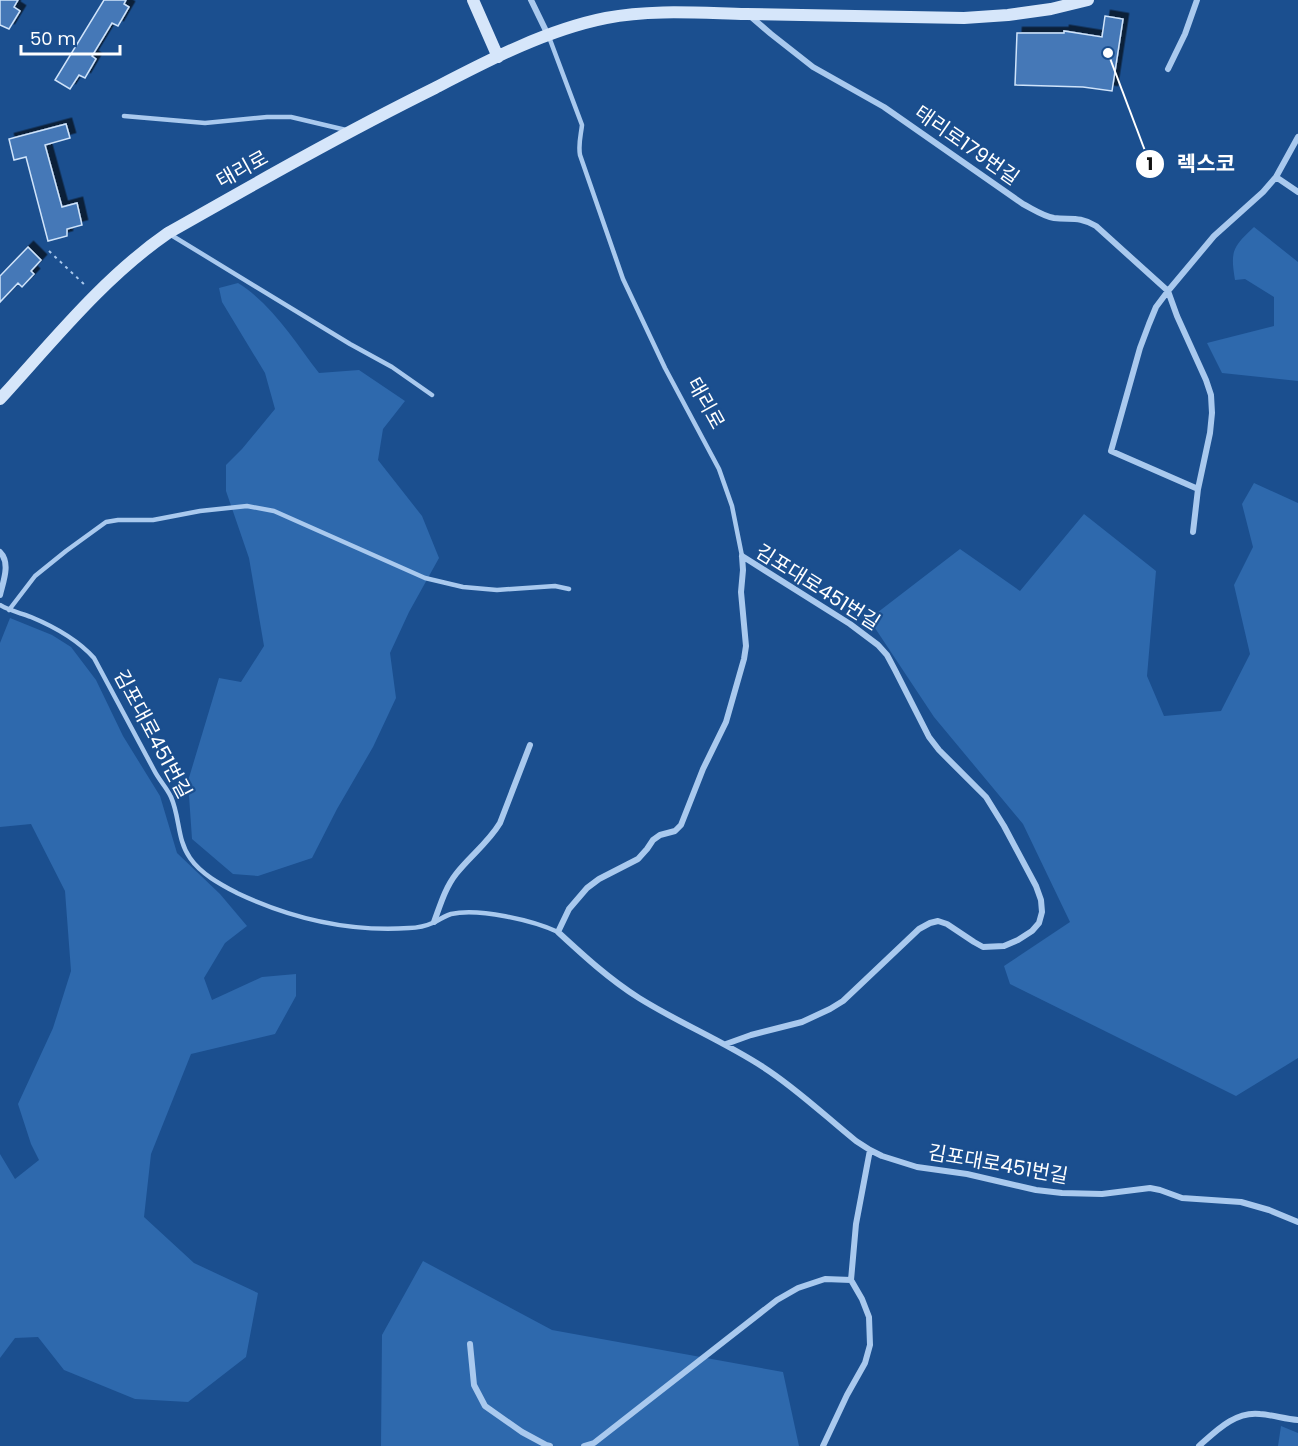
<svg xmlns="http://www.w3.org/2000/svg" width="1298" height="1446" font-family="Poppins,'Noto Sans KR',sans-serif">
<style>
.green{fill:#2e69ad}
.building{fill:#4478b7;stroke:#cfe3fa;stroke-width:1.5;filter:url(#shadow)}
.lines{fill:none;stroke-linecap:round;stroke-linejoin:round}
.path{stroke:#a9c9ee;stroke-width:2;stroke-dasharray:3 4.5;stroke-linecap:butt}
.lane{stroke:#a9c9ee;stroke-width:4.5}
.street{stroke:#a9c9ee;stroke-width:6}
.secondary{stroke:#d6e6fa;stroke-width:12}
.labels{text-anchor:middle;stroke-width:4.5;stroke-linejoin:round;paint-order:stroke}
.street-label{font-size:20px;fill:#fff;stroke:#1b4f8f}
.leader{fill:none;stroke:#fff;stroke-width:2}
.callout-dot{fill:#fff;stroke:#1b4f8f;stroke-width:2}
.mark-label{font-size:18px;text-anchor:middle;font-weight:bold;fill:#111}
.callout-label{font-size:21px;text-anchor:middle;font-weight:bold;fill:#fff;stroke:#1b4f8f;stroke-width:4.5;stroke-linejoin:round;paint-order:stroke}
</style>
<defs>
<filter id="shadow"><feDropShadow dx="5.5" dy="-5.5" stdDeviation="0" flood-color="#0009"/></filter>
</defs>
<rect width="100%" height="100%" fill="#1b4f8f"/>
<path class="green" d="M1254 227 1298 262V381L1222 373 1207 343 1274 326V297L1245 279 1235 280C1230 250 1233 247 1254 227Z
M238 283C272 304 295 342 319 373L359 370 405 401 383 429 378 460 422 516 439 558 409 612 390 653 396 698 373 747 337 809 312 858 258 876 233 874 192 839 188 781 219 678 241 682 264 646 249 558 226 491V465L242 449 275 409 265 373 222 302 219 288Z
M1254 483 1298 503V1058L1236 1096 1010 984 1004 966 1070 922 1023 824 934 717 869 619 960 549 1020 591 1084 514 1156 571 1147 676 1164 716 1221 711 1250 654 1234 585 1253 547 1242 504Z
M10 618 52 635 71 647 96 680 123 736 160 796 177 853 220 894 247 926 225 943 204 978 212 1000 262 977 296 974V996L275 1034 191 1054 151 1154 144 1217 194 1263 258 1293 246 1357 188 1402 135 1399 64 1370 38 1337 15 1338 0 1358V1154L15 1179 39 1160 31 1144 18 1104 53 1028 71 971 65 891 31 824 0 827V643Z
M423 1261 552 1330 783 1372 799 1446H381L382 1335Z
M1281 1426 1298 1433V1446H1278Z"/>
<path class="building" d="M0 0H18L14 7 20 11 9 29 0 25Z
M104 0H126L124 4 129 7 118 26 112 23 92 56 96 59 85 78 79 75 70 89 55 80Z
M1105 16 1123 19 1112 91 1083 87 1015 85 1017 33H1064V31L1102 37Z
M66 124 70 138 45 145 62 207 77 203 82 225 67 229V236L48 241 26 157 14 160 9 139Z
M28 247 41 260 31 271 34 274 22 287 18 283 0 302V276Z"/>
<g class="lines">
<path class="path" d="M49 251 87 287"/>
<path class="lane" d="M549 37 582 125C581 135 578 144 580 155L623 279 665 368 719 469 732 506 742 556
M124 116 205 123 267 117H291L346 130
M171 235 350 344 392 367 432 395
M0 605C10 611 21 613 31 617 55 627 77 639 94 658 114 695 134 733 154 770 159 780 167 788 171 797 180 817 177 840 190 858 201 874 220 884 237 893 290 918 349 932 409 928 418 928 426 926 435 922 440 919 445 916 451 914 479 908 532 920 558 932
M9 610 35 576 66 551 106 522 118 520H153L200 511 247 506 274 511 425 578 463 587 497 590 555 586 569 589"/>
<path class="street" d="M531 0 548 35
M750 16 771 34 813 67 884 107 1023 204C1033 209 1043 216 1054 218 1071 220 1079 216 1096 226L1168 291 1177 316 1206 380 1211 395 1212 413 1210 433 1198 489 1193 532
M1168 69 1185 34 1197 0
M1276 177 1298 192
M1198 489 1111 451 1140 348 1149 324 1156 307 1168 291 1214 236 1263 192 1276 177 1298 137
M0 552C11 563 3 582 0 595
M742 556 743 570 741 592 746 646 744 659 726 722 703 769 681 825 675 831 660 835 653 840 647 849 638 859 599 879 587 888 569 909 558 932C584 956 609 979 639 998 679 1023 723 1041 763 1067 796 1088 825 1116 856 1141L870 1150 882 1156 917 1167 967 1174 1036 1190 1062 1193 1102 1194 1150 1188 1160 1190 1182 1198 1241 1202 1269 1210 1298 1222
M434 922C440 906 445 888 456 874 470 856 488 843 500 823L530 745
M726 1044 751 1035 802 1022 830 1009 843 1001 861 984 919 929 930 923 938 921 947 924 974 942 983 947 1004 946 1018 940 1032 931 1039 923 1042 912 1041 900 1036 886 1004 826 986 797 939 750 929 737 895 670 887 655 878 645 850 624 742 556
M470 1344 474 1385 485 1406 522 1432 546 1445 550 1446
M584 1446 594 1443 777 1300 798 1288 825 1279 851 1280
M823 1446 847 1395 865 1363 870 1345 869 1317 862 1299 851 1280 856 1224 870 1150
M1199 1446C1216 1431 1235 1411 1260 1414 1273 1415 1285 1419 1298 1420"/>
<path class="secondary" d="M473 0 498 57
M0 399C53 341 103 278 168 233 256 183 344 133 435 88 489 60 546 30 606 18 652 9 700 13 746 14 819 15 891 17 964 18L1008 15 1051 9 1088 0"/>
</g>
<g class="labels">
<g class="street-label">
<text transform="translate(967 145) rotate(35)" y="7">태리로179번길</text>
<text transform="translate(242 169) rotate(-29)" y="7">태리로</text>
<text transform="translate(706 403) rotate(61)" y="7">태리로</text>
<text transform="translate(818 587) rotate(32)" y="7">김포대로451번길</text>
<text transform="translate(153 734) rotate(62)" y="7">김포대로451번길</text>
<text transform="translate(998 1164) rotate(10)" y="7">김포대로451번길</text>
</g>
</g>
<path class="leader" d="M1108 53L1150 164"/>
<g class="callout-dot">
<circle cx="1108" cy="53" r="6"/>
<circle cx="1150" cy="164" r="15"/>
</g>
<g class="mark-label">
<text x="1150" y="170">1</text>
</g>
<g class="callout-label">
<text x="1206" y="171">렉스코</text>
</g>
<path d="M21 45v9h99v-9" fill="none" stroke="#ffffff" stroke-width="3"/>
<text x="30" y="45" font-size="18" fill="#ffffff" stroke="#1b4f8f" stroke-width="4.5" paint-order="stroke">50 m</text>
</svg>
